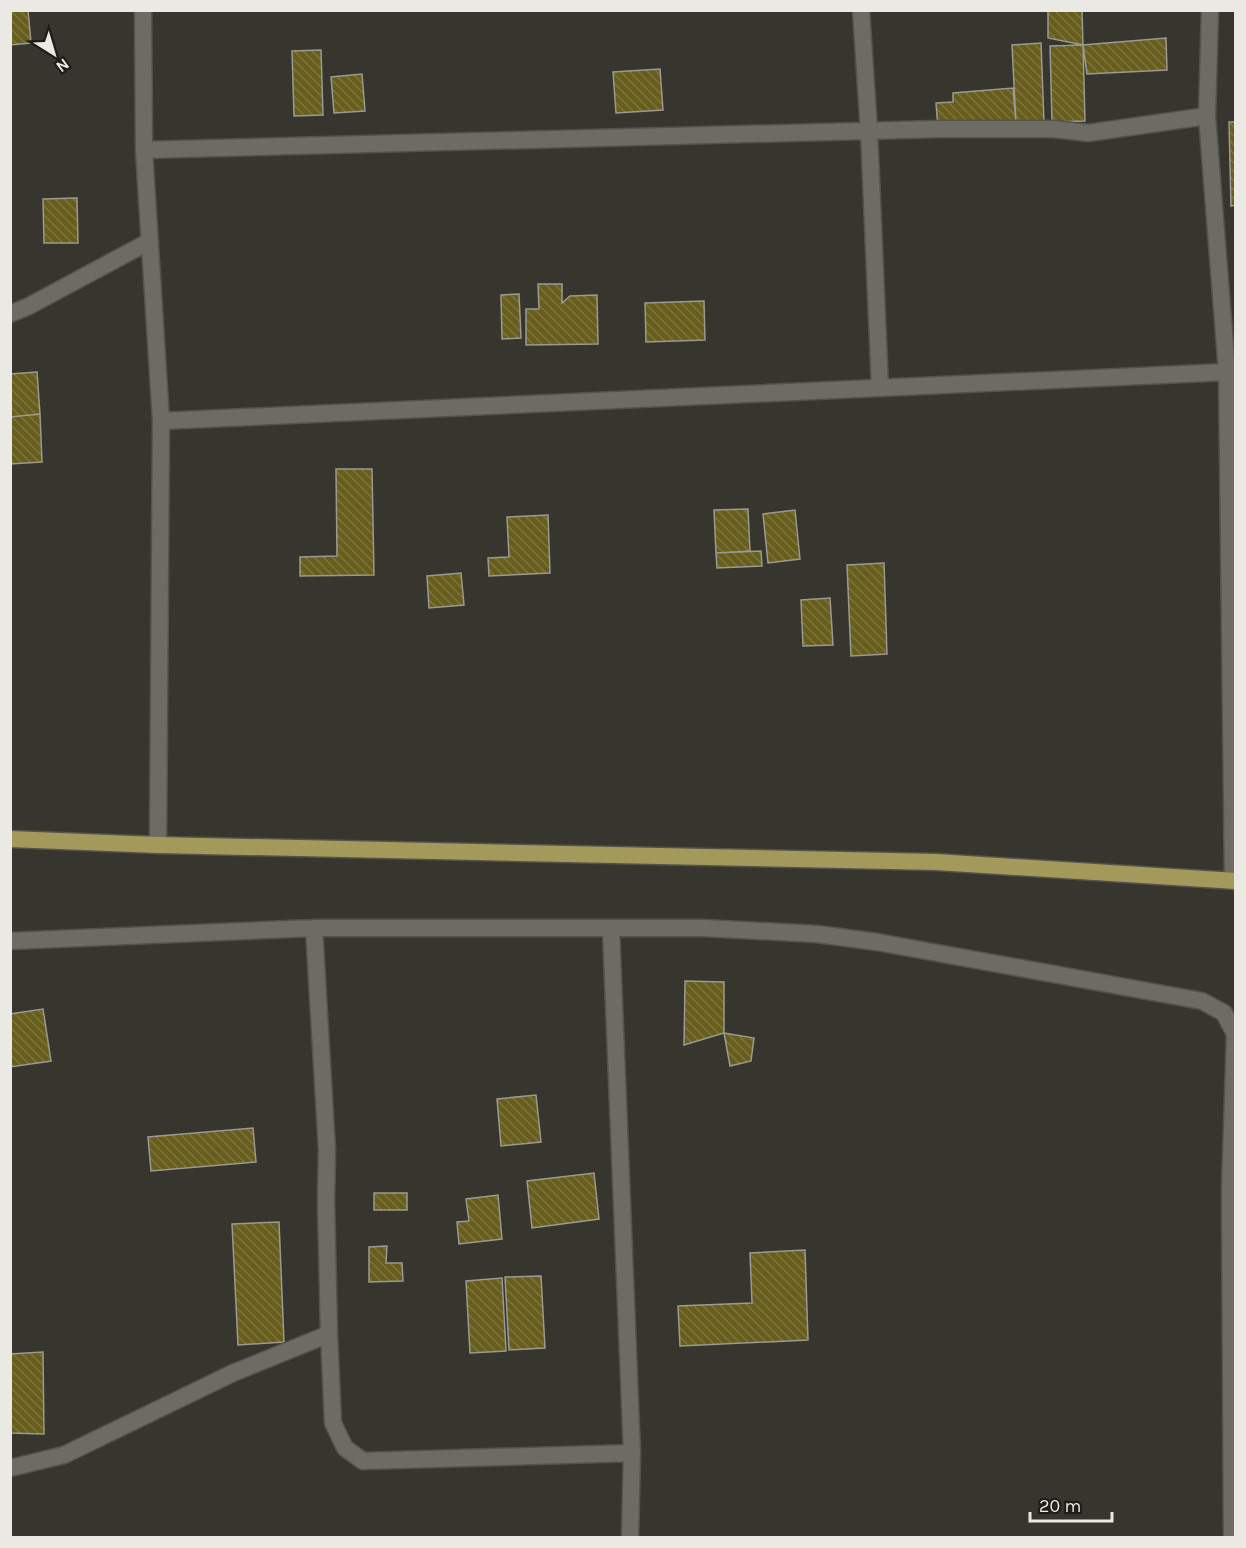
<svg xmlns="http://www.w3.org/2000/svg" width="1246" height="1548" font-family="Karla,sans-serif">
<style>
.building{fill:url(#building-back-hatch);stroke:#9b9a90;stroke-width:1.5}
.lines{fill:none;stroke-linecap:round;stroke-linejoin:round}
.minor-casing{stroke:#54524c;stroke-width:19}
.trunk-casing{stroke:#54524c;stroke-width:19}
.minor{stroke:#6d6c63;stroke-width:16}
.trunk{stroke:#a2995a;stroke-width:16}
</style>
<defs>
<pattern id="building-back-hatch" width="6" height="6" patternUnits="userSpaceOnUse" patternTransform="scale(1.5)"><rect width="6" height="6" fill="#675d1c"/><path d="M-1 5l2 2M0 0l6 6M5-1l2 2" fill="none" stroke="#7d743d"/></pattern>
</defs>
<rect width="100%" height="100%" fill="#37362e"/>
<path class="building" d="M10 10H28L31 43 10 45Z
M1048 10H1082L1083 45 1048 38Z
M1166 38 1167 70 1087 74 1083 45Z
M1041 43 1044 122 1016 123 1012 45Z
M1083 45 1085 121 1052 122 1050 46Z
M321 50 323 115 294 116 292 51Z
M660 69 663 110 616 113 613 72Z
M362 74 365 111 334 113 331 77Z
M1013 88 1016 123 938 129 936 103 953 102V93Z
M1229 122H1236V205L1231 206Z
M77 198 78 243H44L43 199Z
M538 284H562V303L570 296 597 295 598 344 526 345V309H539Z
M519 294 521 338 502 339 501 295Z
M704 301 705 340 646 342 645 303Z
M37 372 40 414 10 417V374Z
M40 414 42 462 10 464V417Z
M336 469H372L374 575 300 576V557L337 556Z
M748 509 750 551 716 553 714 510Z
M795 510 800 559 768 563 763 514Z
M548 515 550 573 489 576 488 558 509 557 507 517Z
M761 551 762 566 717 568 716 553Z
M884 563 887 654 851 656 847 565Z
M461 573 464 605 429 608 427 576Z
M830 598 833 645 803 646 801 600Z
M685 981 724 982V1033L684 1045Z
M43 1009 51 1061 10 1067V1014Z
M724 1033 754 1038 751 1061 730 1066Z
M536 1095 541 1142 501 1146 497 1099Z
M253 1128 256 1162 151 1171 148 1137Z
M594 1173 599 1219 532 1228 527 1181Z
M374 1193H407V1210H374Z
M498 1195 502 1239 459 1244 457 1222 469 1221 466 1199Z
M279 1222 284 1342 238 1345 232 1224Z
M387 1246 386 1263H402L403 1281 369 1282V1247Z
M805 1250 808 1340 680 1346 678 1306 752 1303 750 1253Z
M541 1276 545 1348 509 1350 505 1277Z
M502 1278 506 1351 470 1353 466 1281Z
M43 1352 44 1434 10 1433V1354Z"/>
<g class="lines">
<g class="minor-casing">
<path id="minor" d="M143 10 144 150 161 421 158 845
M861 10 869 131 880 388
M1210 10 1207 116 1227 372 1233 881
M144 150 938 129H1054L1088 133 1207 116
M10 314 29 306 150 241
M161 421 1227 372
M314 928 327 1150 326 1201 329 1334 333 1423 345 1448 363 1461 632 1453
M611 929 632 1453 630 1538
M10 941 314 928H703L817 934 877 942 1202 1001 1224 1013 1235 1034 1230 1190 1232 1538
M10 1468 64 1455 233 1373 329 1334"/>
</g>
<g class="trunk-casing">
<path id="trunk" d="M10 839 158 845 936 862 1236 881"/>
</g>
<use href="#minor" class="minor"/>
<use href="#trunk" class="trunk"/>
</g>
<rect width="1246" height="1548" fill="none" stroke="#eae9e4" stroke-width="24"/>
<g transform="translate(54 54) rotate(143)" stroke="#1e1d1a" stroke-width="4.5" paint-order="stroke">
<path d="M0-4.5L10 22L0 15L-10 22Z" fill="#eae9e4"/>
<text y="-9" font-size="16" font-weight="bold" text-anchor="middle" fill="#eae9e4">N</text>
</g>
<path d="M1030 1512v9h82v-9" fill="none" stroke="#eae9e4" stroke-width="3"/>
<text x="1039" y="1512" font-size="18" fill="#eae9e4" stroke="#1e1d1a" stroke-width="4.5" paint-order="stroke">20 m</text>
</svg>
